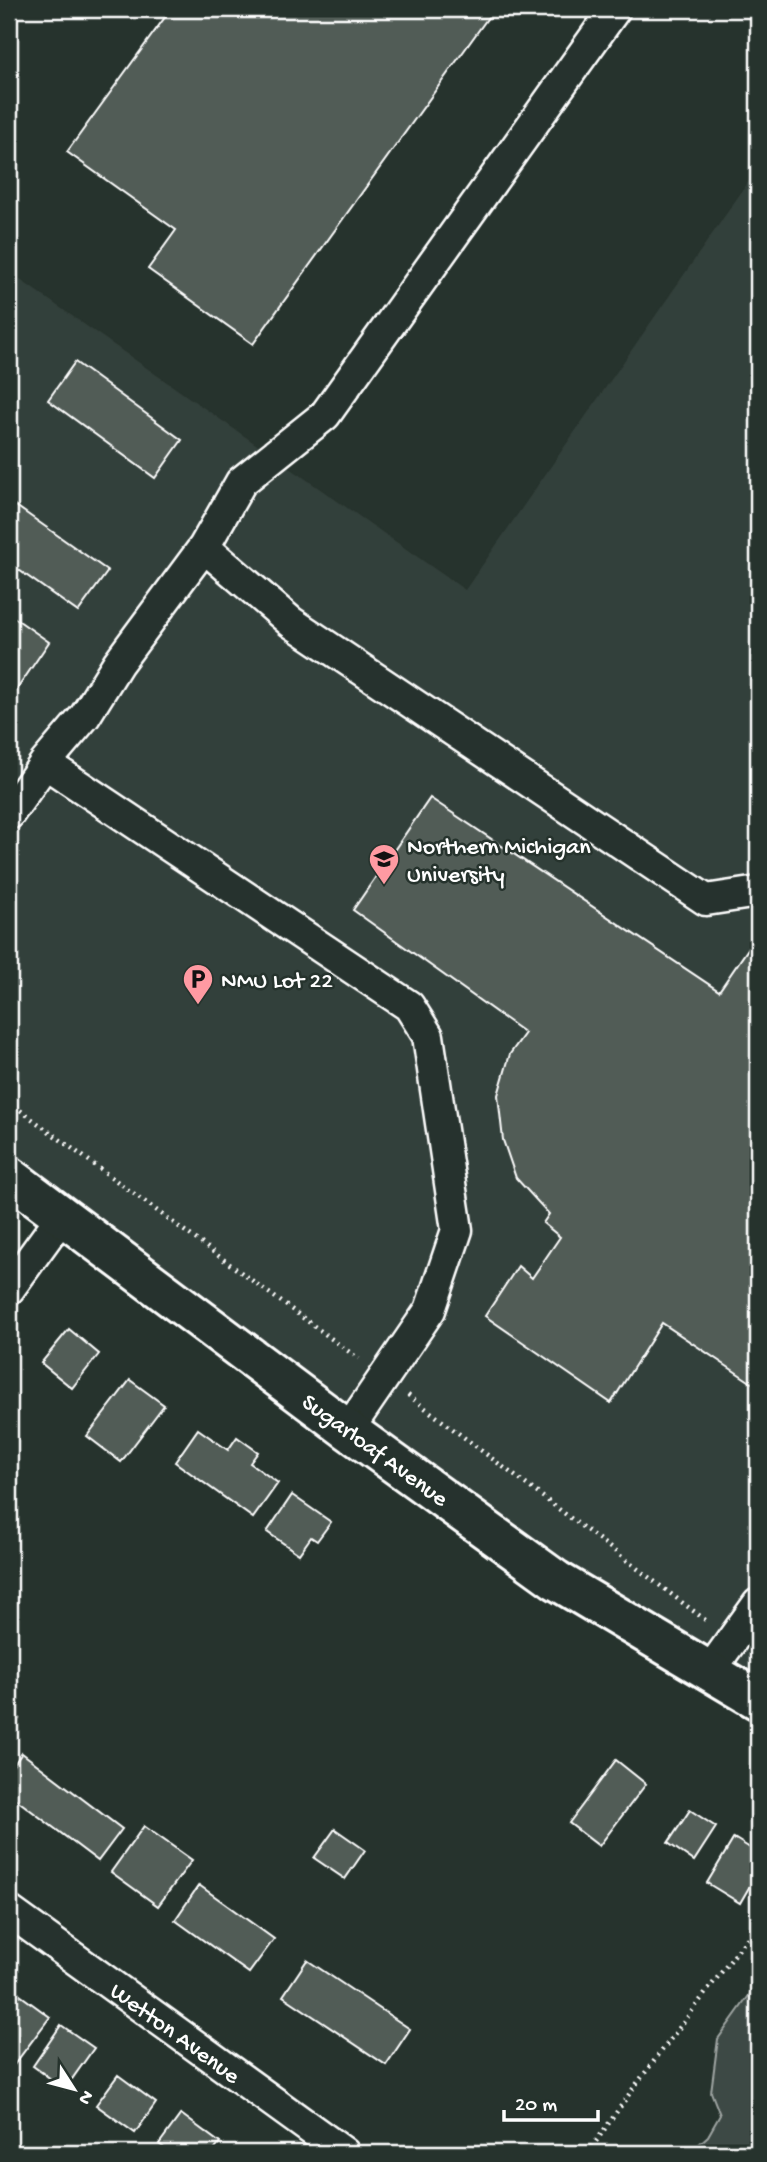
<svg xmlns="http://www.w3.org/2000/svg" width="767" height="2162" font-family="'Gochi Hand',sans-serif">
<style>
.built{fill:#333f3a}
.green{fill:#3e4944;stroke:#9ea4a2;stroke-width:2}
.building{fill:#515c57;stroke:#fff;stroke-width:2}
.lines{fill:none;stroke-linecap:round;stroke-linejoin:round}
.minor-casing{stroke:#fff;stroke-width:35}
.major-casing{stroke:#fff;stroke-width:44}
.path{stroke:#fff;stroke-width:4.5;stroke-dasharray:2 5;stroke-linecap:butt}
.minor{stroke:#26332d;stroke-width:30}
.major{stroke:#26332d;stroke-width:38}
.labels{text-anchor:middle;stroke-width:5;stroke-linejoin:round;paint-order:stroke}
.poi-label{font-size:24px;fill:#fff;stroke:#26332d;text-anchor:start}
.street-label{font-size:24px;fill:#fff;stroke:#26332d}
</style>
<rect width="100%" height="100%" fill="#26332d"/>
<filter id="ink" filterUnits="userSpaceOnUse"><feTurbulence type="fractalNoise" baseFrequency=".0143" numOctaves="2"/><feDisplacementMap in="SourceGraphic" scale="14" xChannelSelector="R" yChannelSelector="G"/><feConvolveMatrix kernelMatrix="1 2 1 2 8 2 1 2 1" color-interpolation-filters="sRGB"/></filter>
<g filter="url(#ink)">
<path class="built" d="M758 168V1700L9 1182V272L465 590Z"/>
<path class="green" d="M758 1983V2153H689L708 2136 720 2115 711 2092 718 2039Z"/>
<path class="building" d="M171 9H494L253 344 148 269 176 230 67 152Z
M75 362 182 440 155 478 48 400Z
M9 501 108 571 78 612 9 563Z
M9 614 49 642 9 701Z
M430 798 719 991 752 943 758 947V1387L662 1323 611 1403 485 1316 518 1266 532 1278 560 1237 543 1223 549 1214 516 1178 503 1140 498 1095 510 1054 525 1033 353 910Z
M69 1329 99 1354 72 1388 41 1363Z
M130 1380 164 1405 121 1462 87 1436Z
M198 1429 228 1450 237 1437 258 1452 250 1463 278 1483 253 1518 175 1462Z
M292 1495 331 1522 317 1541 311 1537 299 1554 267 1532Z
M9 1711 19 1719 9 1732Z
M22 1753 122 1829 98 1861 9 1794V1771Z
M616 1760 646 1784 599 1846 569 1823Z
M690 1810 716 1827 694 1861 668 1843Z
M144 1826 192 1860 158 1906 111 1872Z
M335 1829 365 1850 345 1879 314 1858Z
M734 1838 758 1853V1872L740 1903 707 1883Z
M199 1885 274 1939 249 1973 175 1920Z
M307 1960 410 2029 386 2065 283 1996Z
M9 1987 50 2017 11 2069 9 2068Z
M61 2025 94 2048 65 2089 33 2066Z
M118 2075 156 2103 135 2133 96 2105Z
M181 2114 220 2143 212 2153H171L159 2144Z"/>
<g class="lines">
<g class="minor-casing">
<path id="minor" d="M204 547 241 482 325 415 615 9
M45 763 85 716 118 663 204 547 291 622 706 900 758 892
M9 814 45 763 409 1006 428 1036 457 1230 430 1310 348 1430
M9 1289 62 1216
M709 1672 758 1604
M9 1911 344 2153"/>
</g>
<g class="major-casing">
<path id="major" d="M9 1176 348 1430 556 1580 758 1700"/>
</g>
<path class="path" d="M9 1102 359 1359
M408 1395 708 1622
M588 2153 632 2090 758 1924"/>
<use href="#minor" class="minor"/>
<use href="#major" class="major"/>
</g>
</g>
<defs>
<g id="university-pin" transform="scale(1.575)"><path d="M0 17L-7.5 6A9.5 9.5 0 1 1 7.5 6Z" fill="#ff9aa2" stroke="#26332d"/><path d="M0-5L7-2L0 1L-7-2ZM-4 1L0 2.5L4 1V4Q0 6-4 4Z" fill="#111"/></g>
<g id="parking-pin" transform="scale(1.575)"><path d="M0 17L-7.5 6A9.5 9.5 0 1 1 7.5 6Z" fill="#ff9aa2" stroke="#26332d"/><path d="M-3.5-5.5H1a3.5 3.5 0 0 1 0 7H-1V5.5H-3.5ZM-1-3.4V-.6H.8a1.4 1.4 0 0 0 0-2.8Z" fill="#111"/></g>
</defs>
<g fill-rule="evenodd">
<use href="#university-pin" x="384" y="859"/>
<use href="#parking-pin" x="198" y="979"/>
</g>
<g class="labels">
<g class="poi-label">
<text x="407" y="853">Northern Michigan<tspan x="407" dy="28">University</tspan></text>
<text x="221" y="987">NMU Lot 22</text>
</g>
<g class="street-label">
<text transform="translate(376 1449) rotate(36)" y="8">Sugarloaf Avenue</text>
<text transform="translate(176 2032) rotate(36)" y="8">Wetton Avenue</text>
</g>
</g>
<rect width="767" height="2162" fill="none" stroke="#26332d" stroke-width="35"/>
<rect x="18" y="18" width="732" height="2127" fill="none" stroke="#fff" stroke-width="2.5" filter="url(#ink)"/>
<g transform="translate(74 2089) rotate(126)" stroke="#26332d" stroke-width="5" paint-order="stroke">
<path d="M0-5L12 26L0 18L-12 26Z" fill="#ffffff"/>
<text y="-10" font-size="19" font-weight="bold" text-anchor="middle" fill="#ffffff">N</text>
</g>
<path d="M504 2110v10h94v-10" fill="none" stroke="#ffffff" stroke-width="3.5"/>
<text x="515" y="2110" font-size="21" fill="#ffffff" stroke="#26332d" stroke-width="5" paint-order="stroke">20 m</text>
</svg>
